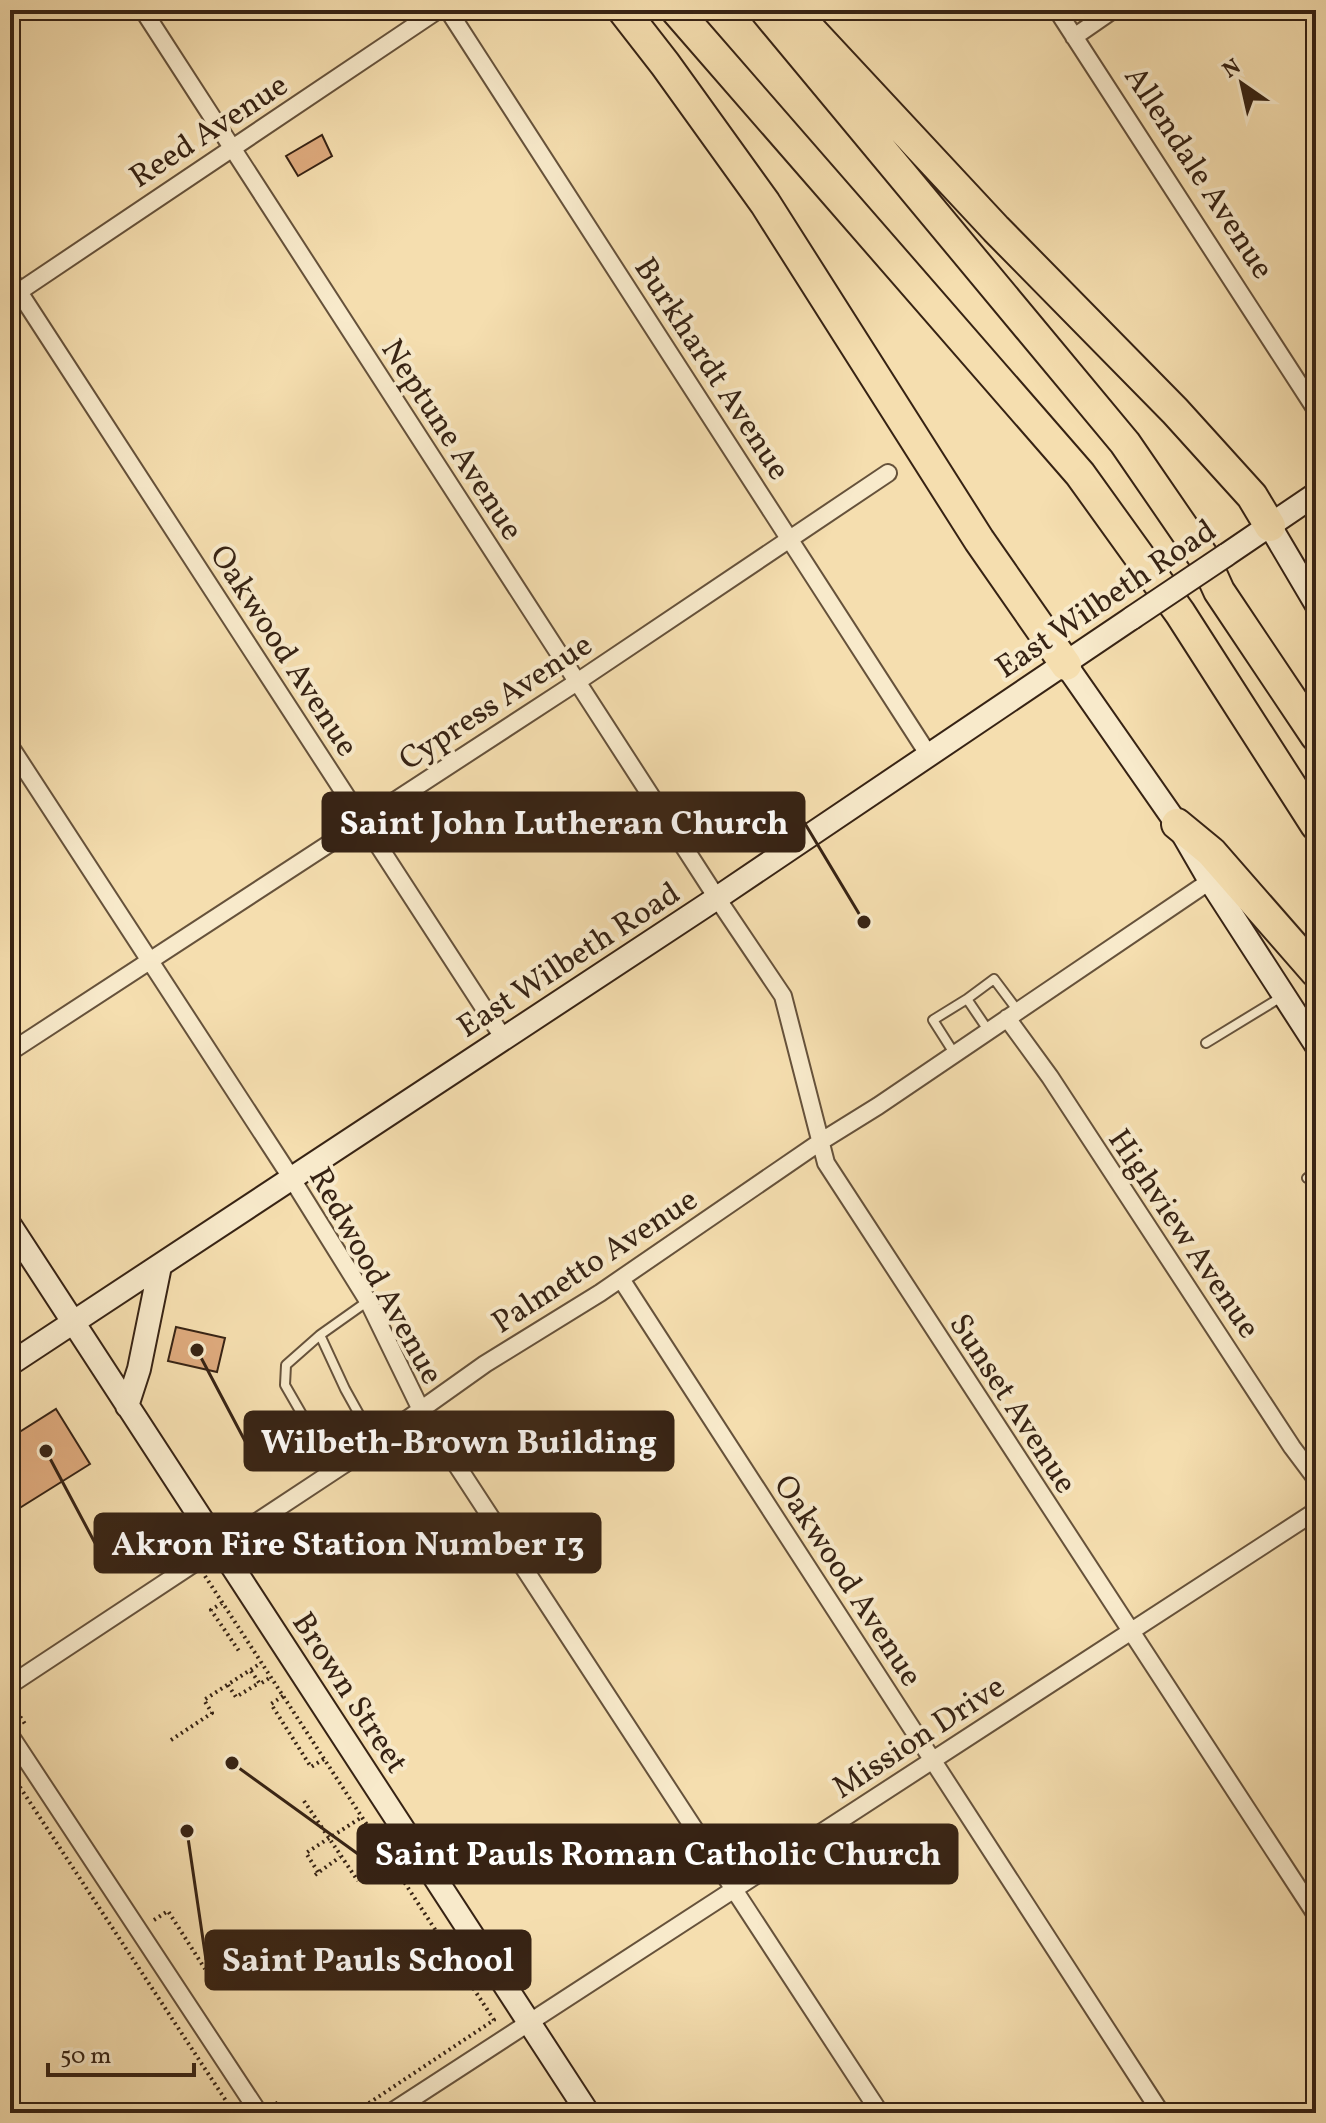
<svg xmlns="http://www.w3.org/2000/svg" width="1326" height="2123" font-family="Vollkorn,serif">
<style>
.building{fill:#deaa7d;stroke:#372314;stroke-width:2}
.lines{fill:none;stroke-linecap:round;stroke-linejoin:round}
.lane-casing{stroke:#66523b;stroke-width:12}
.street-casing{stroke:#66523b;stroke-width:20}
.secondary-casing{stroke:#372314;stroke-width:26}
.highway-casing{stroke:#372314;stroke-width:34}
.path{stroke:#372314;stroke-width:4;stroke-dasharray:2 4;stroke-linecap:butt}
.lane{stroke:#f8eacb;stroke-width:8}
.street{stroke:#f8eacb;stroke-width:16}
.secondary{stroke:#f8eacb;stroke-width:22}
.highway{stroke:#f5deaf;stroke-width:30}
.secondary-bridge-casing{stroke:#372314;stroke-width:26;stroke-linecap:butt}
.secondary-bridge{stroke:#f8eacb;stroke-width:22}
.labels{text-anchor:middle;stroke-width:8;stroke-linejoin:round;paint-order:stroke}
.street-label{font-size:32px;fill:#372314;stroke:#f8eacb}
.leader{fill:none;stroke:#372314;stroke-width:3}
.callout-dot{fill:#372314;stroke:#f8eacb;stroke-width:3}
.callout{fill:#372314;stroke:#372314;stroke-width:3}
.callout-label{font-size:34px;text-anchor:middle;font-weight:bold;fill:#fff}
</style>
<rect width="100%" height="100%" fill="#f5deaf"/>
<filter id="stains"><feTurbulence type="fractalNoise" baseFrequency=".0025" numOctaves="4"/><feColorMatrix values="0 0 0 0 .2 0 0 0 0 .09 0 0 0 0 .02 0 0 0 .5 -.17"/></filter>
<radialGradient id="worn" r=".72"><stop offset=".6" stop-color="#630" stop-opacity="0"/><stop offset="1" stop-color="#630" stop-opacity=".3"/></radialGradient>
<path class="building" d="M322 135 332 156 298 176 286 156Z
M176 1327 225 1338 217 1372 168 1361Z
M56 1409 90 1464 10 1514V1438Z"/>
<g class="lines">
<g class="lane-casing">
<path id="lane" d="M967 999 994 979 1018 1011
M1206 1043 1283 996
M954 1053 933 1020 967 999 988 1030
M1307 1178 1316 1172
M320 1335 345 1389 375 1443
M334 1470 285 1385 286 1365 320 1335 368 1301"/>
</g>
<g class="street-casing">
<path id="street" d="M143 10 717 898 783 996 826 1163 1316 1915
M448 10 930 757
M1057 10 1316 410
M1074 37 1113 10
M10 278 504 1039
M11 297 438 10
M10 746 292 1179 368 1301 422 1412 880 2113
M1007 1018 1050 1077 1292 1447 1316 1479
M10 1052 577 682 888 473
M621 1279 1161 2113
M10 1685 343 1465 485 1364 600 1293 820 1142 878 1106 1210 881
M10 1735 259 2113
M390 2113 1316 1511"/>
</g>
<g class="secondary-casing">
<path id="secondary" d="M1270 526 1316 604
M1226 555 1316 494
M1066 665 1177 824 1210 881 1316 1045
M10 1225 588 2113
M10 1364 717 898 1132 618
M127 1406 139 1369 160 1266"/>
</g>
<g class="highway-casing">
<path id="highway" d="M623 10 665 64 765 203 979 540 1066 665
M676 10 1080 474 1180 613 1316 825
M765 10 1125 443 1204 558 1219 591 1316 736
M792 10 996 229 1175 411 1252 496 1270 526
M1177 824 1211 852 1316 972"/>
</g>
<path class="path" d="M205 1576 494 2020 354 2113
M222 1603 211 1610 239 1651
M251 1671 260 1684 271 1677
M228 1685 236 1697 259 1683
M283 1696 271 1704 311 1767 324 1759
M14 1702 12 1704 25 1724
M171 1740 212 1713 204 1700 261 1663
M10 1772 234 2113
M304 1801 358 1881
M318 1872 306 1853 362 1817
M315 1875 340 1857
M154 1920 168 1911 205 1969
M275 2102 282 2113"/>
<use href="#lane" class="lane"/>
<use href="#street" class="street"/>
<use href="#secondary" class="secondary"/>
<use href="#highway" class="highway"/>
<g class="secondary-bridge-casing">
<path id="secondary-bridge" d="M1132 618 1226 555"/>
</g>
<use href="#secondary-bridge" class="secondary-bridge"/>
</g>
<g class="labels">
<g class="street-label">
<text transform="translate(208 130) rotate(-33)" y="11">Reed Avenue</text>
<text transform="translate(1200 172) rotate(57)" y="11">Allendale Avenue</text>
<text transform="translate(713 368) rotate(57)" y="11">Burkhardt Avenue</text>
<text transform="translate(453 439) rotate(57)" y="11">Neptune Avenue</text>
<text transform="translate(1105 598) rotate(-34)" y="11">East Wilbeth Road</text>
<text transform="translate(285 650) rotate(57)" y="11">Oakwood Avenue</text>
<text transform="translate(495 701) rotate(-33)" y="11">Cypress Avenue</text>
<text transform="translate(568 959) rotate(-33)" y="11">East Wilbeth Road</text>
<text transform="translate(1185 1233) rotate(56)" y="11">Highview Avenue</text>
<text transform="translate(594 1260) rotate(-33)" y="11">Palmetto Avenue</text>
<text transform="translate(377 1275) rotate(61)" y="11">Redwood Avenue</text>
<text transform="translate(1014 1403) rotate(57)" y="11">Sunset Avenue</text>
<text transform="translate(849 1580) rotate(57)" y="11">Oakwood Avenue</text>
<text transform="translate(351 1692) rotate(57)" y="11">Brown Street</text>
<text transform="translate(918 1736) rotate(-33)" y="11">Mission Drive</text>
</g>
</g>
<path class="leader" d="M864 922L804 822M197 1350L245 1441M46 1451L95 1543M232 1763L358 1854M187 1831L206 1960"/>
<g class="callout-dot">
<circle cx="864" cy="922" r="8"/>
<circle cx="197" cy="1350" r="8"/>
<circle cx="46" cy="1451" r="8"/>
<circle cx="232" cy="1763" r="8"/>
<circle cx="187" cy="1831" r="8"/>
</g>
<g class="callout">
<rect x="323" y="793" width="481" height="58" rx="8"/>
<rect x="245" y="1412" width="428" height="58" rx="8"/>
<rect x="95" y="1514" width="505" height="58" rx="8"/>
<rect x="358" y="1825" width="599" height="58" rx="8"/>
<rect x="206" y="1931" width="324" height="58" rx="8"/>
</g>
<g class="callout-label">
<text x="564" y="834">Saint John Lutheran Church</text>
<text x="459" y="1453">Wilbeth-Brown Building</text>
<text x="348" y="1555">Akron Fire Station Number 13</text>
<text x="658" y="1865">Saint Pauls Roman Catholic Church</text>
<text x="368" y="1971">Saint Pauls School</text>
</g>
<rect width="1326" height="2123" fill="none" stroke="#f5deaf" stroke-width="40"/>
<rect x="12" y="12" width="1302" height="2099" fill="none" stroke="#372314" stroke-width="4"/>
<rect x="20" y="20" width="1286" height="2083" fill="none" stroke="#372314" stroke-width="2"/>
<g transform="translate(1242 84) rotate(326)" stroke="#f8eacb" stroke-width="6" paint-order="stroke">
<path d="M0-6L14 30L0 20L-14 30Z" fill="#372314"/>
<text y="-12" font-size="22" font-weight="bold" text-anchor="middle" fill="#372314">N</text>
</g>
<path d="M48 2063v12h146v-12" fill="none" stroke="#372314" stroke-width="4"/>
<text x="60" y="2063" font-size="24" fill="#372314" stroke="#f8eacb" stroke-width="6" paint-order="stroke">50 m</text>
<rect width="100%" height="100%" filter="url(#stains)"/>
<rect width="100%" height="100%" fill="url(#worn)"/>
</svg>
